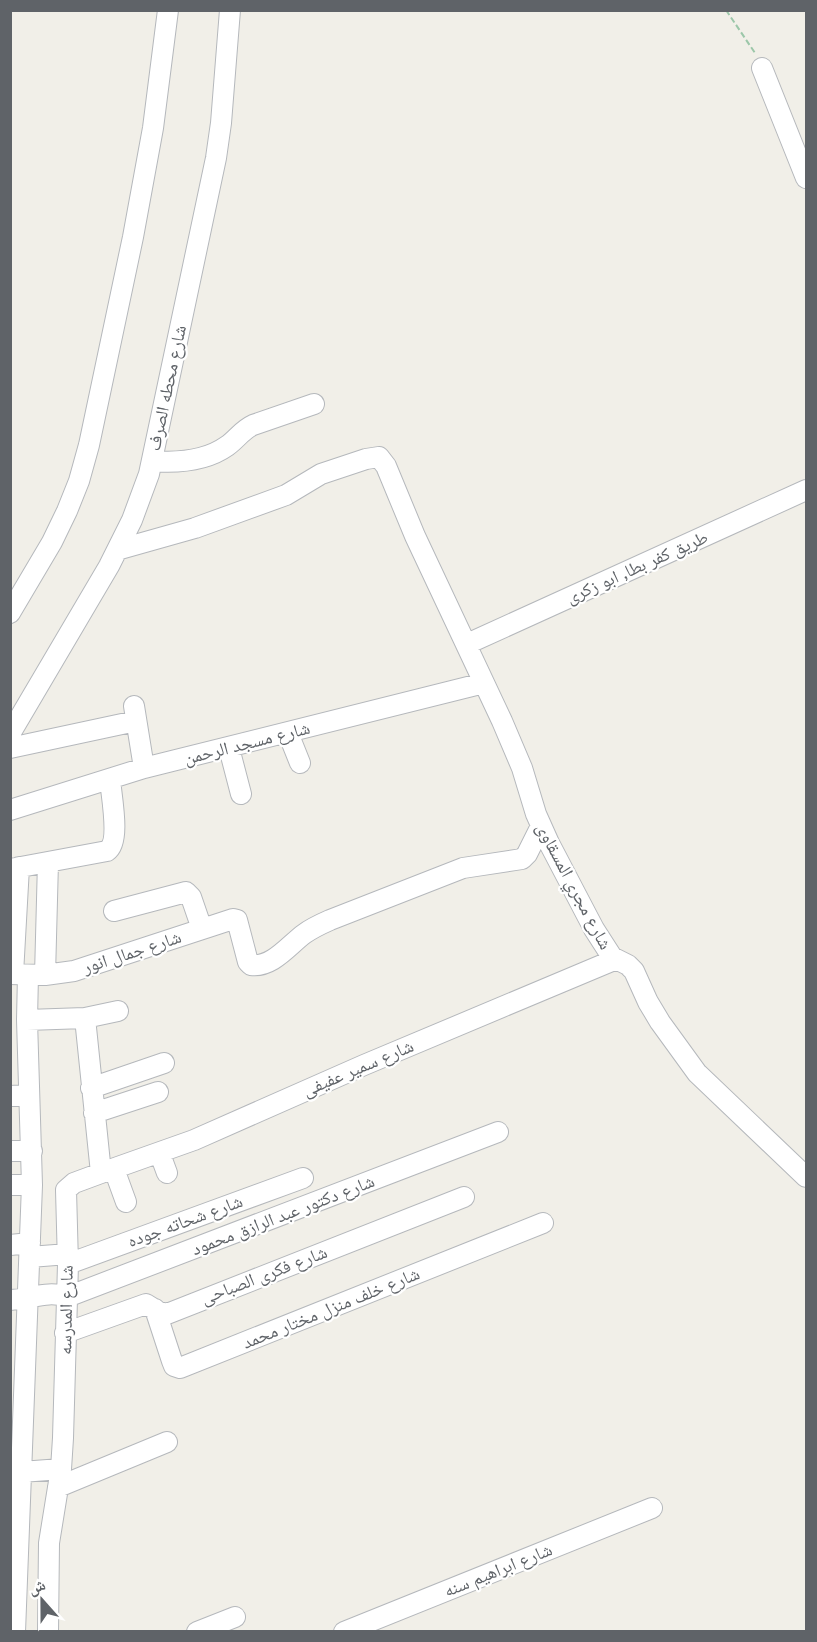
<svg xmlns="http://www.w3.org/2000/svg" width="817" height="1642" font-family="'Varela Round','Noto Naskh Arabic',sans-serif">
<style>
.lines{fill:none;stroke-linecap:round;stroke-linejoin:round}
.minor-casing{stroke:#b5b8bc;stroke-width:22}
.path{stroke:#9cc7a9;stroke-width:2;stroke-dasharray:6 3;stroke-linecap:butt}
.minor{stroke:#fff;stroke-width:20}
.labels{text-anchor:middle;stroke-width:4.5;stroke-linejoin:round;paint-order:stroke}
.street-label{font-size:18px;fill:#5f6368;stroke:#fff}
</style>
<rect width="100%" height="100%" fill="#f1efe8"/>
<g class="lines">
<g class="minor-casing">
<path id="minor" d="M762 68 806 178
M152 461C177 463 206 461 227 446 237 439 242 430 253 425L314 404
M117 550 195 528 286 495 321 474 366 459 379 457 386 466 415 536 502 721 522 768 536 814 549 843 594 929 612 957 628 965 634 971 648 1002 660 1022 697 1073 806 1177
M10 613 52 542 67 511 79 481 89 445 133 237 153 128 168 10
M467 644 806 490
M134 706 144 768
M288 733 300 763
M10 734 109 566 132 520 149 474 216 158 221 123 230 10
M10 748 136 721
M229 748 241 794
M10 810 144 768 484 683
M10 869 107 851C121 842 111 795 110 779
M114 911 186 892 191 897 202 929
M10 974 45 975 74 971 233 919 237 920 248 962 251 965C272 968 289 945 304 934 312 928 321 924 330 920L463 868 522 859 527 854 541 826
M13 974 19 867
M45 975 48 862
M85 1018 101 1173
M27 1020 85 1018 118 1011
M91 1088 164 1063
M10 1096 29 1095
M94 1113 158 1092
M10 1151H32
M160 1154 167 1173
M114 1169 126 1202
M10 1185H32
M10 1245 30 1243
M30 1257 68 1254
M68 1264 303 1178
M10 1300C31 1299 48 1290 67 1297L498 1132
M155 1309 172 1361 174 1366 180 1368 543 1223
M65 1333 146 1304 159 1312 167 1314 464 1197
M21 1472 61 1469
M58 1487 167 1442
M15 1632 32 1185 27 1020 28 975
M48 1632 49 1543 61 1469 63 1438 68 1264 66 1190 74 1183 101 1173 194 1140 364 1065 614 960
M197 1632 235 1617
M344 1632 652 1508"/>
</g>
<path class="path" d="M726 10 755 53"/>
<use href="#minor" class="minor"/>
</g>
<g class="labels">
<g class="street-label">
<text transform="translate(167 388) rotate(-78)" y="6">شارع محطه الصرف</text>
<text transform="translate(637 567) rotate(-24)" y="6">طريق كفر بطا, ابو زكرى</text>
<text transform="translate(247 743) rotate(-14)" y="6">شارع مسجد الرحمن</text>
<text transform="translate(574 886) rotate(62)" y="6">شارع مجري المسقاوى</text>
<text transform="translate(132 952) rotate(-18)" y="6">شارع جمال انور</text>
<text transform="translate(358 1068) rotate(-23)" y="6">شارع سمير عفيفى</text>
<text transform="translate(283 1215) rotate(-21)" y="6">شارع دكتور عبد الرازق محمود</text>
<text transform="translate(185 1221) rotate(-20)" y="6">شارع شحاته جوده</text>
<text transform="translate(264 1275) rotate(-21)" y="6">شارع فكرى الصباحى</text>
<text transform="translate(331 1308) rotate(-22)" y="6">شارع خلف منزل مختار محمد</text>
<text transform="translate(66 1310) rotate(-89)" y="6">شارع المدرسه</text>
<text transform="translate(498 1570) rotate(-22)" y="6">شارع ابراهيم سنه</text>
</g>
</g>
<rect width="817" height="1642" fill="none" stroke="#5f6368" stroke-width="24"/>
<g transform="translate(42 1600) rotate(339)" stroke="#ffffff" stroke-width="4.5" paint-order="stroke">
<path d="M0-4.5L10 22L0 15L-10 22Z" fill="#5f6368"/>
<text y="-9" font-size="16" font-weight="bold" text-anchor="middle" fill="#5f6368">ش</text>
</g>
</svg>
